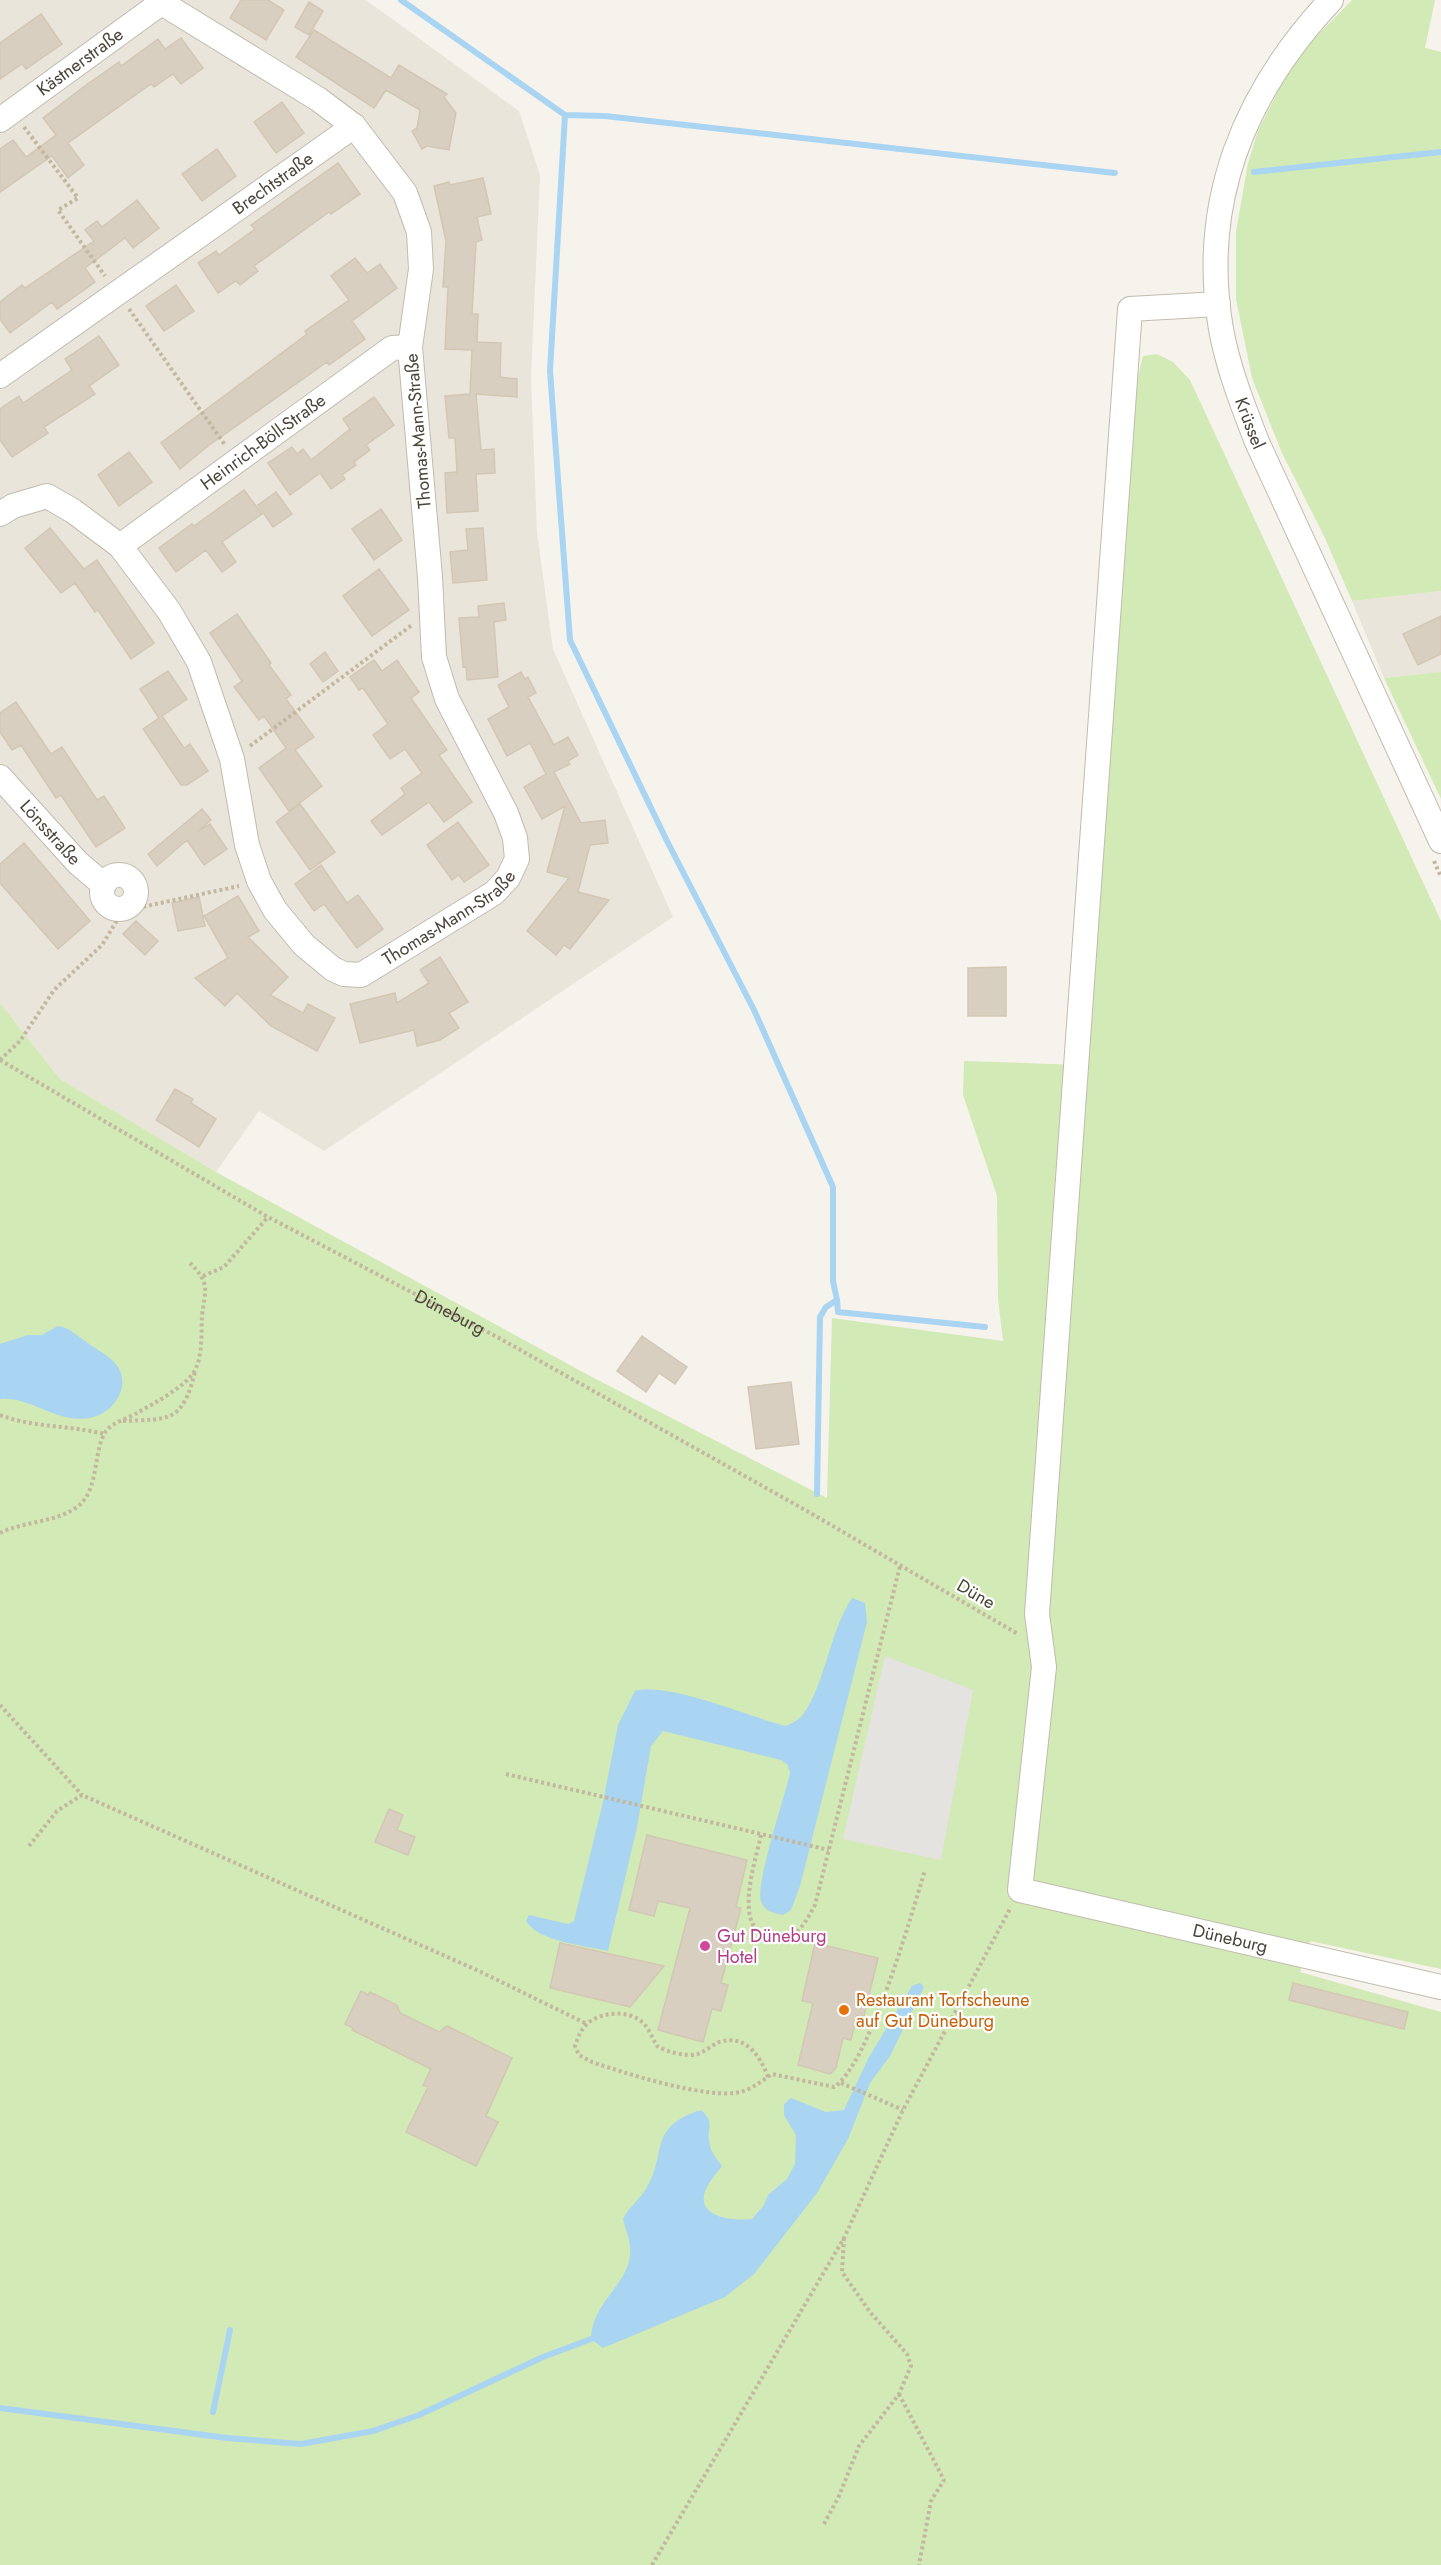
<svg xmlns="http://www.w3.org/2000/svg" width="1441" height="2565" font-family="Jost,sans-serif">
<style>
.residential{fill:#eae5da}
.green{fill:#d2eab5}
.parking{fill:#e5e3e0}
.water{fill:#a9d4f2}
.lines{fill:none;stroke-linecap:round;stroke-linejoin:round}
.stream{stroke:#a9d4f2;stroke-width:6}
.building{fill:#d8cfc1;stroke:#d3c7b4;stroke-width:1.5}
.minor-casing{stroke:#c2bbae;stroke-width:26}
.path{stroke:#c4b79f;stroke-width:4;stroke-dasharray:3 3;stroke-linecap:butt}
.minor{stroke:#fff;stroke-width:24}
.hotel-dot{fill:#d1479c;stroke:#fff;stroke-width:2}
.food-dot{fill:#e8710a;stroke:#fff;stroke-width:2}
.labels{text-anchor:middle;stroke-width:4.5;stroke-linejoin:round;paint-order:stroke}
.street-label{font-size:18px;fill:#4b4439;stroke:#fff}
.hotel-label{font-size:18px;fill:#b23c85;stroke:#fff;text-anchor:start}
.food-label{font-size:18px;fill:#c56008;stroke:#fff;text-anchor:start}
</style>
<rect width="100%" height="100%" fill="#f6f3ec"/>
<path class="residential" d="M0 0H366L519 111 540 175 531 378 537 533 553 649 673 917 324 1151 259 1111 216 1172 60 1079 0 1003Z
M1441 591V672L1384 678 1352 601Z"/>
<path class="green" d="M1352 0H1435L1425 48 1441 52V591L1352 601 1324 536 1282 453 1252 378 1236 299V232L1248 163 1258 131 1282 83 1306 47Z
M1157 354 1173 362 1190 380 1441 921V1969L1310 1941 1300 1972 1441 2012V2565H0V1003L60 1079 216 1172 590 1376 827 1498 832 1318 1003 1341 998 1299 997 1196 963 1095 964 1061 1082 1065 1138 376 1143 356Z
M1441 672V799L1384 678Z"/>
<path class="parking" d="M885 1656 973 1690 941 1860 843 1839Z"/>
<path class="water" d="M58 1326C69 1327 76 1335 85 1341 94 1348 104 1353 112 1360 135 1381 116 1414 89 1418 58 1424 30 1396 0 1399V1344L28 1335H42Z
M852 1598 865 1603 867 1622 800 1886 791 1910 783 1915C773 1913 764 1911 761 1901 755 1885 785 1796 790 1773L788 1765 781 1760 663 1731 651 1746 637 1827 608 1951C586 1946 537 1941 526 1921L529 1915 568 1924 574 1921 603 1802 618 1725 635 1691C670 1682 749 1717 786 1726 792 1723 798 1720 802 1716 825 1686 829 1633 852 1598Z
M920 1983 924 1987 890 2056 870 2083 848 2139 817 2193 754 2274 725 2297 603 2348 591 2339C592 2299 634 2283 630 2246 629 2237 625 2228 623 2219 629 2207 639 2200 646 2189 668 2153 647 2127 701 2110 715 2123 707 2126 709 2141 710 2151 716 2158 722 2166 716 2174 706 2185 704 2195 700 2219 736 2221 752 2219L764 2205 768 2195 787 2179 795 2164 796 2135 784 2115V2104L791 2098 826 2112 844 2110 869 2057 912 1986Z"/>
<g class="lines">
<path class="stream" d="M401 0 565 115 550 371 570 640 666 839 754 1010 833 1187V1281L837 1300 826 1307 820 1317 817 1494
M565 115 605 116 1115 173
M1254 172 1441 152
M837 1300 838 1312 985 1327
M0 2408 227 2438 301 2444 373 2431 419 2415 543 2357 591 2339
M213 2412 230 2330"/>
</g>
<path class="building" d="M241 0H268L284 10 266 40 230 18Z
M309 2 323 11 309 35 295 27Z
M41 14 62 44 26 69 22 64 0 79V43Z
M314 30 391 78 399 65 447 94 444 97 456 113 449 150 427 146 422 149 412 131 417 128 420 110 386 90 374 108 296 57Z
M181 38 203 68 181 84 173 74 154 87 151 84 68 143 84 165 68 178 52 156 0 192V149L13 140 26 157 56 135 43 118 86 85 119 62 121 66 158 39 165 49Z
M282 102 304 133 276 153 254 122Z
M217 149 236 176 202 201 182 174Z
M338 163 360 194 331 214 329 212 254 266 258 271 240 285 236 281 218 293 198 263 216 251 219 255 255 229 251 225Z
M483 178 491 214 477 217 482 240 476 242 472 314H478L477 342 501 343 500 377 517 379V397L476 394 481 450 494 449 495 473 476 474 478 511 447 513 445 473 457 472 455 438H449L445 396 470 394 472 350 445 349 448 287H443L446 241 434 186 449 182 450 185Z
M137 200 159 228 133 248 125 238 85 268 95 282 57 309 52 302 10 333 0 319V302L22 285 25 288 94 241 85 230 97 221 102 227Z
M355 258 367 273 380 264 397 288 352 321 365 339 329 365 327 362 208 446 180 469 161 443 307 334 305 331 349 300 331 276Z
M176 285 194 311 164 331 146 306Z
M99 336 119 365 89 386 95 394 44 427 48 433 12 457 0 440V409L19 396 23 403 72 370 65 359Z
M374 397 394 425 366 445 370 450 354 462 356 465 342 475 345 479 331 489 320 473 290 495 268 463 292 447 297 454 303 449 311 460 350 429 343 419Z
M129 452 152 482 119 506 98 475Z
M244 490 262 514 222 542 236 562 222 572 206 550 176 572 159 548 192 524 194 526Z
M276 492 292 514 273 527 258 505Z
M381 509 402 540 374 560 352 529Z
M50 528 84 569 97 560 154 643 131 659 98 610 95 612 75 583 61 593 25 548Z
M483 528 487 580 453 583 450 552 468 550 466 529Z
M379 569 409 610 372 636 343 596Z
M504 603 506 620 494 622 498 677 467 680 466 666 463 667 459 618 479 617 478 606Z
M237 614 271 663 269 665 291 695 286 699 314 737 295 750 322 786 289 811 259 768 286 748 264 716 259 720 234 687 242 681 210 633Z
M1441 616V654L1418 665 1403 634Z
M325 652 338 671 323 682 310 664Z
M374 660 382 671 397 660 419 692 411 698 447 750 439 755 472 802 444 822 429 802 382 835 371 821 405 794 401 788 422 773 405 749 390 759 373 735 388 724 363 688 359 690 350 677Z
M168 671 187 699 162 716 184 748 190 744 208 771 187 785H181L143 729 159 718 140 689Z
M521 672 525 679 528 677 536 693 528 697 554 745 568 737 578 755 568 761 570 764 554 772 581 823 605 820 608 843 590 845 578 892 609 900 570 949 564 945 556 955 527 931 569 878 547 872 565 806 542 819 524 787 546 774 530 743 507 756 488 719 509 707 498 685Z
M16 702 51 754 62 747 97 800 104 796 125 828 96 847 61 795 56 798 21 745 12 750 0 732V713Z
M300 804 335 852 310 870 276 822Z
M202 809 211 820 197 832 210 824 227 849 204 865 187 840 157 866 148 854Z
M458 822 489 865 464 882 459 875 452 880 427 845Z
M24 843 90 921 58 949 0 883V864Z
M321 865 347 903 358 895 383 929 357 948 324 904 314 911 295 884Z
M238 896 259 931 248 937 288 977 270 995 303 1013 308 1004 335 1018 317 1051 271 1026 237 993 225 1006 195 978 228 958 204 916Z
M199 897 205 926 178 931 172 903Z
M136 921 158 941 145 955 123 934Z
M440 957 468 1002 449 1013 459 1028 440 1040 417 1046 414 1030 360 1043 350 1004 395 993 397 1003 429 983 420 970Z
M1006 967V1016H968V968Z
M175 1089 193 1099 191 1103 216 1119 199 1147 156 1120Z
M642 1336 687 1367 675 1384 659 1373 646 1392 617 1371Z
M791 1382 799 1444 756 1449 748 1387Z
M389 1809 403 1815 397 1830 415 1837 408 1855 375 1842Z
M647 1835 747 1860 736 1907 741 1908 721 1983 728 1985 721 2011 712 2009 703 2042 658 2030 690 1908 658 1901 654 1916 629 1910Z
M560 1943 664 1966 630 2007 550 1988Z
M815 1943 878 1958 864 2016 857 2015 851 2040 843 2038 836 2068 830 2074 798 2065 813 2003 802 2001Z
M1293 1983 1408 2012 1404 2029 1289 2000Z
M361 1991 368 1995 370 1992 397 2005 400 2013 439 2032 447 2026 512 2058 486 2116 498 2122 476 2166 406 2132 428 2087 423 2085 431 2069 352 2030 353 2028 345 2024Z"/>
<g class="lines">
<g class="minor-casing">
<g id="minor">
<path id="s2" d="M1331 0C1245 92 1199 202 1221 329 1228 368 1243 406 1257 442L1441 841"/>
<path id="s3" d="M0 120 161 3"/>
<path id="s4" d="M1218 304 1130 309 1037 1614 1044 1667 1020 1890 1441 1987"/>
<path id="s5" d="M0 376 354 126 318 99 157 0"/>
<path id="s6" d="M0 514 13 506 47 496 73 511 120 546 169 611 199 662 232 759 247 845 259 881 275 910 304 945 333 969 344 974 361 975 494 893 508 878 517 859 515 838 506 813 447 699 434 657 430 577 410 347 421 269 419 232 405 193 354 126"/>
<path id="s7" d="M120 546 392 348 410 347"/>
<path id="s8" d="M0 777 78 863 104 885"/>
<circle cx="119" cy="892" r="17"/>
</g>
</g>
<g class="path">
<path d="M24 127 78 198 58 210 105 276"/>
<path d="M129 309 225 445"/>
<path d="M250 746 412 625"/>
<path d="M1434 861 1441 877"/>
<path d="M132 903 142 907 239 886"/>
<path id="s1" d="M0 1060 268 1217 499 1338 807 1511 1018 1634"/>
<path d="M0 1060 20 1041 54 990 102 945 116 922 118 909"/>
<path d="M203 1276 224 1267 268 1217"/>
<path d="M0 1415C34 1428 70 1425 104 1434"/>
<path d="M123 1421C170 1419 182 1423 195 1372"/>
<path d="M0 1533C24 1521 55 1523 77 1507 100 1490 92 1453 106 1431 113 1422 127 1419 137 1413 153 1404 187 1386 195 1370 203 1355 201 1333 202 1316 205 1289 211 1284 190 1263"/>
<path d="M0 1705 82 1795"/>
<path d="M506 1774 829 1850"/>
<path d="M761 1835C756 1858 747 1885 749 1909 750 1935 775 1951 797 1932 805 1924 810 1914 815 1905L900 1566"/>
<path d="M29 1846 57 1811 82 1795 479 1971 587 2024"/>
<path d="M768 2077C760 2055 745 2034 719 2042 712 2045 706 2051 698 2054 686 2057 667 2052 657 2046 652 2038 649 2028 642 2022 628 2009 598 2012 586 2025 580 2031 578 2038 575 2046L579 2055 592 2062C624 2073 709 2100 740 2092 752 2089 762 2081 772 2074L834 2087C869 2065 912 1913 925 1870"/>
<path d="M841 2083 903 2110"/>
<path d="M899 2394 944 2480 931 2501 919 2565"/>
<path d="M824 2524 839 2496 859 2446 899 2394 911 2366 907 2354 870 2312 842 2272 844 2238"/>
<path d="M652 2565 844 2238 903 2110 1011 1907"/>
</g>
<use href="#minor" class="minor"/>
</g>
<circle class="hotel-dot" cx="705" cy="1946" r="6"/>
<circle class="food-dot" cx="844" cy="2010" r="6"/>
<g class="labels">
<g class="street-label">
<text dy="6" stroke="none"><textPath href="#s3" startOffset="99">Kästnerstraße</textPath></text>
<text dy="6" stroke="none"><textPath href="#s5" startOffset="334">Brechtstraße</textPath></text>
<text dy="6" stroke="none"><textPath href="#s2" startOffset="459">Krüssel</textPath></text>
<text transform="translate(418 431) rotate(-95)" y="6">Thomas-Mann-Straße</text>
<text dy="6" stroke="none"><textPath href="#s7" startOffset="177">Heinrich-Böll-Straße</textPath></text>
<text dy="6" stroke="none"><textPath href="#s8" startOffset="75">Lönsstraße</textPath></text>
<text dy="6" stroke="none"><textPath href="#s6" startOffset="758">Thomas-Mann-Straße</textPath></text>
<text dy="6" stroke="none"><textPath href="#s1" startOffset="516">Düneburg</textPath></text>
<text transform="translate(976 1594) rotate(30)" y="6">Düne</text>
<text dy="6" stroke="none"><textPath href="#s4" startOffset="1890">Düneburg</textPath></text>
</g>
<g class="hotel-label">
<text x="717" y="1942">Gut Düneburg<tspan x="717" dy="21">Hotel</tspan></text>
</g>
<g class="food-label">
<text x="856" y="2006">Restaurant Torfscheune<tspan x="856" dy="21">auf Gut Düneburg</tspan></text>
</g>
</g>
</svg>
